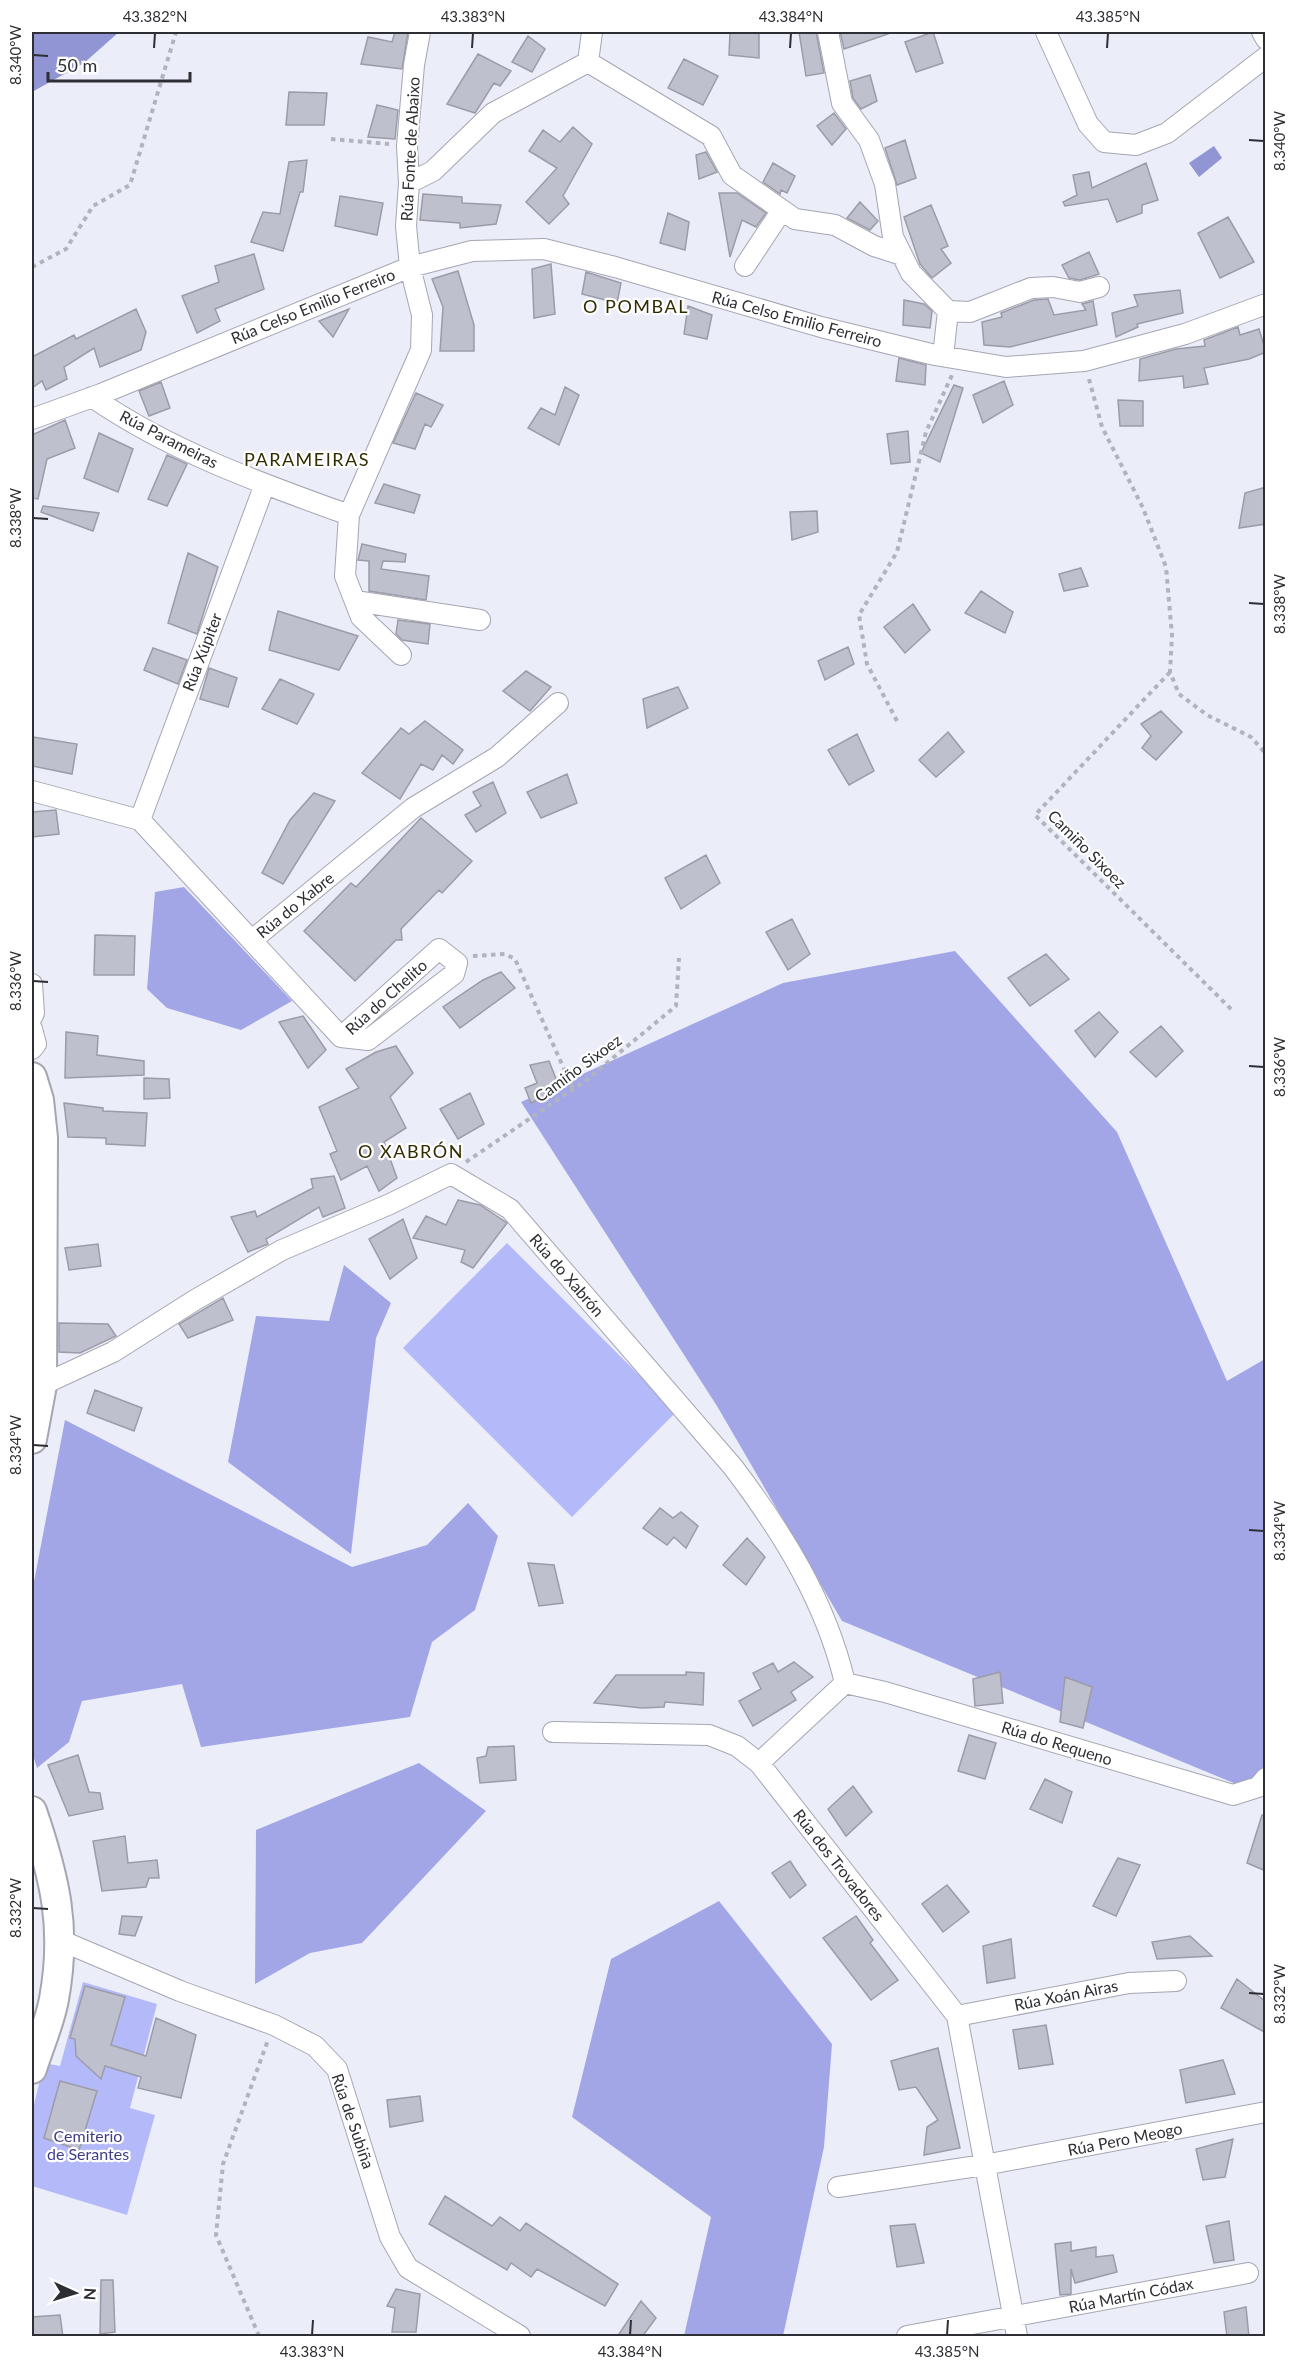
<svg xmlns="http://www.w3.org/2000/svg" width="1297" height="2368" font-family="Lato,sans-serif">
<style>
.green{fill:#b4b9fa}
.forest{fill:#a2a6e6}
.water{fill:#9195d4}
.building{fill:#bfc0cd;stroke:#9b9ca8;stroke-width:1.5}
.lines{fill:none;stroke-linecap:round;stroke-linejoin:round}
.street-casing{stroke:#a5a6b2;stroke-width:22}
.secondary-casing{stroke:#a5a6b2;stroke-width:32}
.path{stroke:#b1b3bd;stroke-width:4;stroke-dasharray:4.5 4.5;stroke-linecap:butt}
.street{stroke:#fff;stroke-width:20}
.secondary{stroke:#fff;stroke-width:28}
.ticks{fill:none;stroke:#2e2f34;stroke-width:2}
.labels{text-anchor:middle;stroke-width:4.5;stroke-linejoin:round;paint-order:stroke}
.street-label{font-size:16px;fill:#2e2f34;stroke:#fff}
.park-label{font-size:16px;fill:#403e89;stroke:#fff}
.neighbourhood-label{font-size:18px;letter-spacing:1.5px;fill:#322c01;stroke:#fff}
.neatline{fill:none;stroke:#2e2f34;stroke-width:2}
.ticks-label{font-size:15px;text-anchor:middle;fill:#2e2f34}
</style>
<rect width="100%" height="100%" fill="#ebedf9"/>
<path class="green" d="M507 1243 676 1412 572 1517 403 1348Z
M83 1982 157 2004 130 2108 155 2115 127 2215 32 2186V2113L44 2063 60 2066Z"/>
<path class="forest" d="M184 887 292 1001 241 1030 167 1008 147 989 155 892Z
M955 951 1117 1132 1227 1381 1265 1359V1796L842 1621 717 1406 521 1102 783 983Z
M344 1265 391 1303 376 1338 351 1554 228 1462 256 1316 329 1321Z
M65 1420 352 1567 427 1545 468 1503 498 1536 475 1610 432 1642 410 1717 201 1747 182 1684 82 1701 69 1742 37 1768 32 1752V1592Z
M419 1763 486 1811 362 1943 310 1953 255 1984 256 1830Z
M719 1901 832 2044 824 2147 783 2336H684L711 2217 572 2117 611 1959Z"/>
<path class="water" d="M32 32H119L84 63 32 92Z
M1214 146 1222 158 1199 177 1189 163Z"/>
<path class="building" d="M395 32H408L402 69 361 64 368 37 392 42Z
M730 32H759V58L729 55Z
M799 32H816L824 73 806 76Z
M840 32H888V34L844 49Z
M933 32 943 63 916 72 905 42Z
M528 36 545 49 532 72 512 62Z
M478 54 511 71 500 86 494 83 475 113 447 104Z
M684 59 718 76 703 105 668 88Z
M870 75 877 101 861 109 853 98 850 81Z
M289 92 327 93 324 125H286Z
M377 105 398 110 395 139 368 137Z
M834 113 846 129 832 145 817 126Z
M573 127 592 144 563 196 569 204 549 224 526 202 557 168 529 151 543 130 560 142Z
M905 140 916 178 897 185 885 148Z
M706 152 717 172 699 179 696 155Z
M307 160 303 192H300L283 251 251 242 263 212 280 214 289 162Z
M773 163 795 176 787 193 781 190 780 194 763 182Z
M1146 163 1158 200 1142 205V213L1117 222 1108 199 1065 206 1063 202 1077 195 1073 175 1089 172 1092 188Z
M719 193H737L766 213 756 227 742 220 730 257Z
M423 194 462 197V203L501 205 496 224 460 228V223L420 220Z
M340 196 383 203 377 235 335 226Z
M860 202 878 221 870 230 847 218Z
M931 205 948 246 941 249 951 263 932 278 920 264 904 217Z
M668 213 689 222 685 250 660 243Z
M1228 217 1254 262 1220 278 1198 233Z
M1089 252 1099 274 1080 280 1069 278 1062 265Z
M254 254 264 289 215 309 220 321 197 333 182 296 219 282 215 266Z
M551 264 555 314 534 318 532 269Z
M458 271 474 325V351H440L443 307 432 279Z
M586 272 621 283 617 303 582 294Z
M1180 290 1183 313 1137 324 1138 327 1116 337 1112 313 1138 306 1134 295Z
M1048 299 1054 315 1086 310 1082 304 1093 301 1097 325 1010 347 984 345 982 322 1002 317 1001 313 1034 300Z
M904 300 924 304 932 311 930 328 903 325Z
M688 306 712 315 707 339 684 334Z
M136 309 146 332 141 350 100 367 94 348 64 367 67 379 46 390 42 381 32 388V357L74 335 76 339Z
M349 309 333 337 319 321Z
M1238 327 1240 335 1259 329 1266 352 1249 359 1204 368 1208 384 1184 388 1183 376 1139 381 1140 359 1176 349 1205 346 1204 340Z
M899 358 926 365 925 385 896 381Z
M1004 381 1013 405 983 423 973 395Z
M161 382 170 408 149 416 139 391Z
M954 385 963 388 940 462 921 453Z
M565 387 579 395 559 445 528 428 541 408 555 415Z
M416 393 443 405 431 427 425 424 415 449 393 443Z
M1118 400 1143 401V426H1120Z
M65 420 75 448 47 459 38 499 32 498V435Z
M908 431 910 462 891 464 887 434Z
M99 433 133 449 118 492 84 478Z
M167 455 187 464 167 506 148 499Z
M384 484 420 495 414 513 375 503Z
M1266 487V524L1239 528 1245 493Z
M43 506 99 513 93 531 41 512Z
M817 511 818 532 792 540 790 512Z
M362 544 406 554 405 562 383 561 381 569 429 576 426 600 369 591V561L358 560Z
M188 553 218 567 197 634 168 623Z
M1081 568 1088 586 1064 591 1059 574Z
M981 591 1013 612 1005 633 965 613Z
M913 604 930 630 905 653 884 627Z
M278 611 358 636 339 670 269 650Z
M398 620 430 624 428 644 402 640 396 634Z
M848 647 854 664 825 680 818 661Z
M153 648 187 660 178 684 144 670Z
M209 668 237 678 228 707 200 699Z
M526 671 551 687 530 711 503 691Z
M280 679 314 694 297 724 262 709Z
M678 687 688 708 647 728 643 699Z
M1161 711 1182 732 1156 760 1142 748 1151 736 1141 724Z
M425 721 463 750 453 764 442 755 433 770 421 764 400 799 362 773 401 728 409 734Z
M948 732 964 752 936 777 919 760Z
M857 734 874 771 849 785 828 750Z
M33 737 77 744 72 774 32 766Z
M567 774 577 803 541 818 527 792Z
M493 782 506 813 476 832 465 815 481 806 473 792Z
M314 793 335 801 283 884 262 873 290 820Z
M56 810 59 834 32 837V812Z
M421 818 472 861 442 893 439 890 401 929 402 940H396L355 981 304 931 351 883 356 887Z
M706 855 720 883 681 909 665 878Z
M792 919 810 954 788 970 766 932Z
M95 935 135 936 134 975H94Z
M1046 954 1069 979 1030 1006 1008 978Z
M501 972 515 988 460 1028 443 1007 483 980Z
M1099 1012 1118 1032 1095 1057 1075 1031Z
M303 1016 326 1050 308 1068 279 1022Z
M1161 1026 1183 1051 1156 1077 1130 1052Z
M66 1032 98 1036 97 1055 144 1061V1075L65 1078Z
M396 1046 413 1073 390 1097 406 1128 384 1142 397 1178 379 1191 367 1166 341 1180 330 1154 337 1151 319 1107 359 1088 346 1069 376 1052Z
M549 1061 560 1089 531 1103 525 1088 537 1083 530 1065Z
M144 1078 169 1079 170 1098 144 1099Z
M470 1093 484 1124 458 1139 440 1109Z
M64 1103 103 1108V1111L147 1113 145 1146 106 1144V1138L68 1137Z
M334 1176 345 1208 323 1217 319 1207 266 1239 268 1244 248 1252 231 1217 255 1211 257 1217 313 1188 311 1179Z
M458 1200 480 1205 507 1223 473 1268 461 1262 465 1250 413 1238 426 1216 446 1225Z
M403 1219 417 1258 390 1279 369 1239Z
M98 1244 101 1266 69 1270 65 1248Z
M223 1298 233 1320 188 1338 179 1324Z
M59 1323 108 1324 116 1336 80 1353 59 1352Z
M95 1390 142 1408 134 1431 87 1413Z
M660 1508 673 1518 681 1512 698 1526 686 1548 674 1537 667 1545 643 1528Z
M747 1538 765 1557 746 1585 723 1565Z
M528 1563 554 1565 563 1603 539 1606Z
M794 1662 813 1677 791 1692 796 1700 753 1726 739 1701 761 1689 753 1673 773 1663 778 1672Z
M686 1672 704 1673 703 1705 665 1702 664 1707 642 1708 594 1703 616 1675H686Z
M1000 1672 1003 1703 975 1706 973 1679Z
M1065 1677 1092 1687 1083 1728 1060 1722Z
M969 1735 996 1743 985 1779 958 1771Z
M514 1746 516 1780 480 1783 477 1758 486 1756 488 1747Z
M78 1755 89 1792 100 1793 103 1809 69 1816 48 1765Z
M1045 1779 1072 1792 1062 1823 1030 1809Z
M853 1786 872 1812 846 1836 828 1809Z
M1262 1815H1266V1871L1247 1863Z
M125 1836 128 1863 157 1860 159 1878H149L146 1887 102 1891 93 1841Z
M1118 1858 1140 1865 1116 1916 1093 1906Z
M790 1861 806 1885 790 1898 772 1873Z
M947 1885 969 1912 943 1932 922 1904Z
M122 1916 142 1917 135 1936 119 1934Z
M856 1916 873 1940 870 1943 898 1980 871 2000 823 1938Z
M1190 1936 1212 1956 1157 1959 1152 1942Z
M1011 1939 1015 1978 987 1983 983 1946Z
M1237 1979 1266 2002V2033L1221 2008Z
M85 1986 125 1997 111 2045 146 2056 156 2018 196 2035 181 2098 138 2088 141 2077 105 2066 101 2079 76 2056 75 2039 70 2038Z
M1046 2025 1053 2064 1019 2069 1013 2030Z
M938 2048 960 2148 924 2155 927 2127 938 2120 916 2087 899 2090 891 2061Z
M1223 2060 1235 2094 1186 2103 1180 2070Z
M60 2081 97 2091 79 2150 44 2138Z
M420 2096 423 2121 390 2127 387 2100Z
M1233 2139 1225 2177 1203 2180 1196 2149Z
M445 2196 492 2226 500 2217 520 2231 526 2223 618 2284 605 2306 537 2269 531 2277 511 2263 507 2270 429 2224Z
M1229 2221 1234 2260 1214 2263 1206 2226Z
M915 2224 924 2263 897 2267 890 2226Z
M1071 2242V2251L1096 2247V2257L1113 2255 1117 2272 1075 2283 1071 2269V2294L1060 2295 1055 2244Z
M101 2280H113L115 2332 100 2334Z
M396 2289 420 2294 416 2332H392L395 2308 387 2306Z
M641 2301 656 2318 642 2337H617Z
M1246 2307 1249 2337H1227L1224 2312Z
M60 2315 63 2337H32V2317Z"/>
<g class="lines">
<g class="street-casing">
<path id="street" d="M828 32 842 103 869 140 885 184 893 237 911 273 948 311 943 356
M1046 32 1088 124 1104 142 1136 145 1167 133 1266 57
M1262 32 1266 39
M588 62 711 136 732 175 795 219 835 225 874 246 902 255
M588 62 592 32
M409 183 433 171 493 113 588 62
M745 266 782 210
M948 311 970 312 1031 288 1053 287 1080 292 1099 287
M92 397C170 451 260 483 349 515
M32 419 101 394 410 267 472 251 544 249 615 267 821 327 935 355 1006 367 1084 361 1185 334 1266 304
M355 601 480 620
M401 655 361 617 345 576 349 515 421 350 422 315 410 267 406 226 409 183 407 146 414 65 420 32
M32 791 140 820 341 1037 368 1040 454 974 457 963 439 949 341 1037
M140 820 265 484
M252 940 413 808 497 757 558 703
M32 984 34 1013 32 1017
M32 1029 36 1044 32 1049
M42 1385 113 1352 195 1300 282 1250 390 1204 451 1174 510 1209 733 1467C783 1533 826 1602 845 1683
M845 1683 885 1692 1233 1795 1258 1787 1266 1778
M553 1732 709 1735 737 1746 759 1763 957 2016 1017 2336
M759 1763 845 1683
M62 1941 180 1991 274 2025 315 2046 337 2069 390 2237 408 2268 520 2336
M957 2016 1129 1983 1176 1981
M838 2187 984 2165 1266 2112
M907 2336 1248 2273"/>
</g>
<g class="secondary-casing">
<path id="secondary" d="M32 1077 39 1100 43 1138 42 1385 32 1439
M32 1811C55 1878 67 1928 54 1999 50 2022 39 2046 32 2069"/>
</g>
<path class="path" d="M331 139 389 144
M32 267 66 249 93 206 130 185 176 32
M1089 379 1102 427 1143 508 1166 567 1172 635 1170 672 1179 694 1207 715 1251 737 1266 754
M1170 672 1035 815 1234 1012
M897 721 867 664 859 615 897 552 926 432 952 375
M473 956 505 954 515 959 573 1089
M466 1162 585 1081 676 1006 679 958
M259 2336 216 2235 223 2164 268 2040"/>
<use href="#street" class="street"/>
<use href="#secondary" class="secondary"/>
</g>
<path class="ticks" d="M154 48 155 33M472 48 473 33M790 48 791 33M1107 48 1108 33M33 55 48 56M1249 140 1264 141M33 518 48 519M1249 603 1264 604M33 981 48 982M1249 1066 1264 1067M33 1445 48 1446M1249 1530 1264 1531M33 1908 48 1909M1249 1993 1264 1994M312 2335 313 2320M630 2335 631 2320M947 2335 948 2320"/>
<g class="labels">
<g class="street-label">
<text transform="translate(410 149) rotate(-87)" y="6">Rúa Fonte de Abaixo</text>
<text transform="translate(313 306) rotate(-22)" y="6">Rúa Celso Emilio Ferreiro</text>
<text transform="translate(797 319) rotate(15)" y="6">Rúa Celso Emilio Ferreiro</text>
<text transform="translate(169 439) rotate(27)" y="6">Rúa Parameiras</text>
<text transform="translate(202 652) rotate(-69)" y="6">Rúa Xúpiter</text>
<text transform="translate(1087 849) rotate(45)" y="6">Camiño Sixoez</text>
<text transform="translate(295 905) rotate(-39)" y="6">Rúa do Xabre</text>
<text transform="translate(386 997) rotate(-42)" y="6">Rúa do Chelito</text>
<text transform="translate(578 1068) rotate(-36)" y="6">Camiño Sixoez</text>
<text transform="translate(567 1275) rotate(49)" y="6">Rúa do Xabrón</text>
<text transform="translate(1057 1743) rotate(17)" y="6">Rúa do Requeno</text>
<text transform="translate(839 1865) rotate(52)" y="6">Rúa dos Trovadores</text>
<text transform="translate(1066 1995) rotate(-11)" y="6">Rúa Xoán Airas</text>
<text transform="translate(353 2121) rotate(71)" y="6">Rúa de Subiña</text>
<text transform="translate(1125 2139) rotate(-11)" y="6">Rúa Pero Meogo</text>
<text transform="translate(1131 2295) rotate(-11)" y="6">Rúa Martín Códax</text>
</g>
<g class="park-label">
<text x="88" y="2142">Cemiterio<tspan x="88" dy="18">de Serantes</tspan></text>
</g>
<g class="neighbourhood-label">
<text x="636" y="313">O POMBAL</text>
<text x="307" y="466">PARAMEIRAS</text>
<text x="411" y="1158">O XABRÓN</text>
</g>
</g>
<rect width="1297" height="2368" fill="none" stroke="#ffffff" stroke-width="66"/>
<g transform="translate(75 2293) rotate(94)" stroke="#ffffff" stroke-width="4.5" paint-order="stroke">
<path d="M0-4.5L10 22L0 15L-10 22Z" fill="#2e2f34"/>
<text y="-9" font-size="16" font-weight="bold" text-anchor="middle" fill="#2e2f34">N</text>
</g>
<path d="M48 72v9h142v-9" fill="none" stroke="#2e2f34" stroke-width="3"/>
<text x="57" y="72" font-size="18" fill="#2e2f34" stroke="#ffffff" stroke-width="4.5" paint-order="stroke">50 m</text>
<rect x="33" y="33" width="1231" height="2302" class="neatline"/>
<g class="ticks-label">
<text x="155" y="22">43.382°N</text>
<text x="473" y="22">43.383°N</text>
<text x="791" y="22">43.384°N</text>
<text x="1108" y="22">43.385°N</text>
<text transform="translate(16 55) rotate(-90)" y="5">8.340°W</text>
<text transform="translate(1280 141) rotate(-90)" y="5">8.340°W</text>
<text transform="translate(16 518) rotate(-90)" y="5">8.338°W</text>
<text transform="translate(1280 604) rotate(-90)" y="5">8.338°W</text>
<text transform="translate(16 981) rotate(-90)" y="5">8.336°W</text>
<text transform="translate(1280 1067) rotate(-90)" y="5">8.336°W</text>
<text transform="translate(16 1445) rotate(-90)" y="5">8.334°W</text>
<text transform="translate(1280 1531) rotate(-90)" y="5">8.334°W</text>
<text transform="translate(16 1908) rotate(-90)" y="5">8.332°W</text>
<text transform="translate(1280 1994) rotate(-90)" y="5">8.332°W</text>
<text x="312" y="2357">43.383°N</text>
<text x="630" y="2357">43.384°N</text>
<text x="947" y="2357">43.385°N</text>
</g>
</svg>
